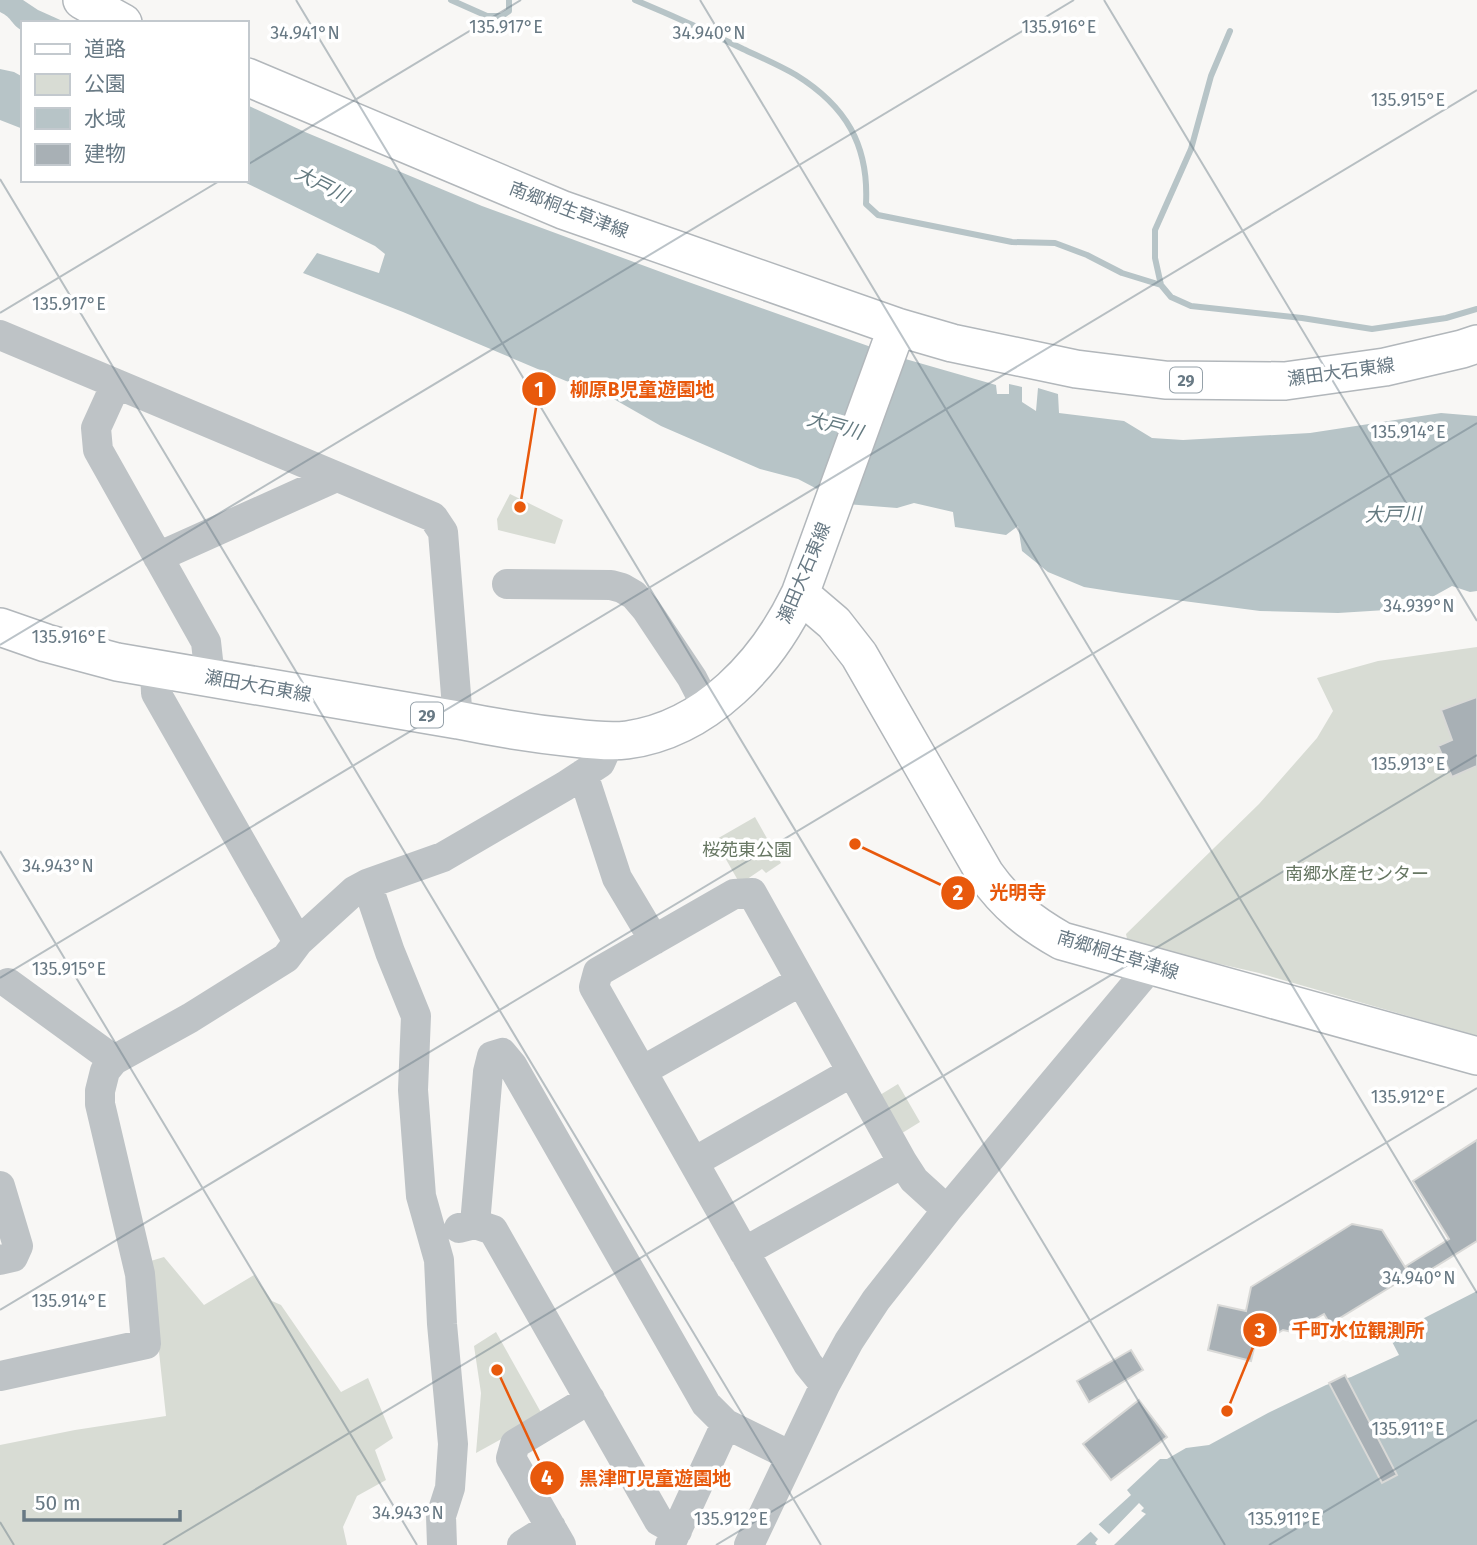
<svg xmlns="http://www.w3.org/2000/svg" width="1477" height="1545" font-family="'Fira Sans','Noto Sans JP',sans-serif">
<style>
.green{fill:#d8dcd4}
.water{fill:#b7c4c7}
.pier{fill:#f8f7f5}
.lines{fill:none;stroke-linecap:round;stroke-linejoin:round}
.stream{stroke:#b7c4c7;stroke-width:6}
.building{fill:#a8b0b5;stroke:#d9d9d7;stroke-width:2}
.major-casing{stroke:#b2b7bb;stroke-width:40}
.minor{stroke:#bec3c6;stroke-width:30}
.major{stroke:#fff;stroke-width:37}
.ticks{fill:none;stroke:#687984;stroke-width:2;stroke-opacity:0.45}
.labels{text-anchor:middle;stroke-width:7;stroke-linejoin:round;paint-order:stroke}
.shield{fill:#fff;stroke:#95a1a9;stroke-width:2}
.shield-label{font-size:16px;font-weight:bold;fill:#687984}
.street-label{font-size:18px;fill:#687984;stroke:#fff}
.park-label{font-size:18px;fill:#677763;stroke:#fff}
.water-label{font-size:19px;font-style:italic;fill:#647a80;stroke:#fff}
.ticks-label{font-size:18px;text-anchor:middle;fill:#687984;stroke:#fff;stroke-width:7;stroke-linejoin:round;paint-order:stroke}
.leader{fill:none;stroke:#e8590c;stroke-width:2.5}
.callout-dot{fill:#e8590c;stroke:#fff;stroke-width:2.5}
.mark-label{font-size:21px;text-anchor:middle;font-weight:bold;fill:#fff}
.callout-label{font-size:19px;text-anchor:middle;font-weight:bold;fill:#e8590c;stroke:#fff;stroke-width:7;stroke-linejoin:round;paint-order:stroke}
</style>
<rect width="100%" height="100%" fill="#f8f7f5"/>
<path class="green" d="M510 494 563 520 555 544 498 530 497 519Z
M1477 647V1036L1259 973 1128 943 1126 934 1259 804 1317 738 1333 711 1317 678 1378 661Z
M755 817 781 863 766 873 762 869 740 884 715 840Z
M898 1084 920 1122 899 1135 875 1098Z
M164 1257 204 1305 254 1275 272 1301 281 1305 341 1392 368 1378 393 1438 375 1450 386 1480 357 1496 343 1527 347 1545H0V1445L75 1430 166 1416 159 1352 144 1263Z
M496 1332 543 1416 476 1453 481 1393 474 1346Z"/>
<path class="water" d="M0 0H23L38 10 67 23H23V31C10 24 13 18 0 12Z
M0 69 14 72 23 77V129L0 120Z
M247 105 305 132 482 206 680 279 902 358 996 385 997 394H1009V384L1022 387V402L1036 411 1038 388 1058 394 1059 413 1124 421 1152 438 1183 440 1310 433 1441 413 1477 416V591L1470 592 1452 586 1434 596 1392 600 1386 610 1338 613 1260 611 1122 593 1084 587 1048 572 1022 551 1018 526 1006 535 955 527 953 512 914 503 897 508 846 504 798 479 760 469 661 426 598 390 566 381 403 312 303 273 317 253 379 273 385 254 375 246 240 180H247Z
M1477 1291V1545H1076L1131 1495 1127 1490 1160 1459H1167L1186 1448 1209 1445 1268 1413 1326 1385 1351 1377 1399 1355 1389 1336Z"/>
<path class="pier" d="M1139 1503 1144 1508 1141 1511 1146 1514 1114 1545H1097L1095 1543 1098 1539 1088 1529 1096 1522 1109 1534Z"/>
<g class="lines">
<path class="stream" d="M451 0 487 16H502L509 11V0
M635 0C671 15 707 31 743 49 760 57 779 65 796 75 846 106 869 145 866 204L878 215 1012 242 1055 243 1087 255 1122 273 1161 285 1171 297 1191 306 1302 318 1372 329 1446 318 1477 309
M1161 285 1155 258V230L1191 149 1211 76 1230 31"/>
</g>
<path class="building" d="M1477 697V766L1452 777 1438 746 1452 740 1441 710Z
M1477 1140V1241L1414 1280 1406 1266 1449 1239 1413 1181Z
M1352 1224 1382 1230 1410 1275 1330 1324 1324 1314 1292 1332 1283 1330 1254 1348 1251 1361 1208 1350 1218 1305 1246 1311 1251 1287Z
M1131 1350 1143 1370 1089 1402 1077 1381Z
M1345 1375 1397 1475 1382 1483 1329 1383Z
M1139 1400 1167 1437 1111 1480 1083 1444Z"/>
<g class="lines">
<g class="major-casing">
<path id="major" d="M82 0 123 23
M247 77 563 210 897 327 952 343 1076 369 1165 380 1285 381 1385 367 1462 349 1477 344
M800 594 834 623 859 655 985 874C1007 905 1029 922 1062 941L1477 1056
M0 627 46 643 117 662 458 720C497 728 535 734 574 738 591 740 610 742 627 740 707 729 767 663 800 594L897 327"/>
</g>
<path class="minor" d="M0 335 433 517 443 532 458 720
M116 384 96 428 98 450 206 642 208 660 207 676
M158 557 336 477
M507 584 611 585 622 588 634 595 646 609 692 678 707 707
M155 669 156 693 298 942
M583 774 617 878 654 940
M367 884 390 952 416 1016 413 1090 421 1196 439 1260 442 1324 453 1444 450 1488 441 1516 442 1545
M8 983 114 1060
M642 1071 801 981
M694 1162 852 1072
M0 1186 18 1246 13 1257 0 1260
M475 1224 488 1072 492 1056 502 1053 512 1065 706 1404 726 1424 791 1456
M459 1228 475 1224 493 1230 659 1521 677 1531
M744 1252 903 1163
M0 1376 146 1344 140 1274 100 1104V1091L105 1071 114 1060 190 1018 286 958 298 942 354 891 367 884 443 857 565 786 600 763 605 752 607 740
M825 1385 808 1364 594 987 598 972 734 894 752 893 903 1163 914 1180 947 1210
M522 1545 551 1527
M561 1545 511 1458 515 1444 590 1399
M670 1545 726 1424
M749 1545 825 1385 849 1341 876 1300 947 1210 1151 966"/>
<use href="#major" class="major"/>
</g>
<path class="ticks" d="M296 0 1225 1545M700 0 1477 1293M1104 0 1477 621M247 165 521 0M0 179 821 1545M0 313 221 180M0 645 1074 0M0 851 417 1545M0 978 1477 90M0 1310 1477 423M0 1522 14 1545M163 1545 1477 755M716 1545 1477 1088M1269 1545 1477 1420"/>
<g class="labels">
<g class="shield">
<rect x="1170" y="367.5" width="32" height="25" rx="5"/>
<rect x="411" y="702.5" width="32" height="25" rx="5"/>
</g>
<g class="shield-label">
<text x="1186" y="386">29</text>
<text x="427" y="721">29</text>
</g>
<g class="street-label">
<text transform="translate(569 210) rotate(21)" y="6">南郷桐生草津線</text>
<text transform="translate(1341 372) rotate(-8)" y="6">瀬田大石東線</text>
<text transform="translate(804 573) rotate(-67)" y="6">瀬田大石東線</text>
<text transform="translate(258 686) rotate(10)" y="6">瀬田大石東線</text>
<text transform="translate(1118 955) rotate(17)" y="6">南郷桐生草津線</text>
</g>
<g class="park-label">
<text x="747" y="856">桜苑東公園</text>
<text x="1357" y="880">南郷水産センター</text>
</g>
<g class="water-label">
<text transform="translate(322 184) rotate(27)" y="7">大戸川</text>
<text transform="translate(835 425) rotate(15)" y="7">大戸川</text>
<text transform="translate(1393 514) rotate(-1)" y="7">大戸川</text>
</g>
</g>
<g class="ticks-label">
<text x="506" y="33">135.917°E</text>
<text x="1059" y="33">135.916°E</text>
<text x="305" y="39">34.941°N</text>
<text x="709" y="39">34.940°N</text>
<text x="1408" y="106">135.915°E</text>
<text x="69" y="310">135.917°E</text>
<text x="1408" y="438">135.914°E</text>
<text x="1419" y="612">34.939°N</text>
<text x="69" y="643">135.916°E</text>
<text x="1408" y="770">135.913°E</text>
<text x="58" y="872">34.943°N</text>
<text x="69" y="975">135.915°E</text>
<text x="1408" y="1103">135.912°E</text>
<text x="1419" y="1284">34.940°N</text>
<text x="69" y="1307">135.914°E</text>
<text x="1408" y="1435">135.911°E</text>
<text x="408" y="1519">34.943°N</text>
<text x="731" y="1525">135.912°E</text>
<text x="1284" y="1525">135.911°E</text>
</g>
<path class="leader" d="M520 507L539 389M855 844L958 893M1227 1411L1260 1330M497 1370L547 1478"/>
<g class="callout-dot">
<circle cx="520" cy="507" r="7"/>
<circle cx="855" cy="844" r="7"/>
<circle cx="1227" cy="1411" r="7"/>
<circle cx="497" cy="1370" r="7"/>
<circle cx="539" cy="389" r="18"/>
<circle cx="958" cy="893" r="18"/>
<circle cx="1260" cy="1330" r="18"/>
<circle cx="547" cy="1478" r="18"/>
</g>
<g class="mark-label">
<text x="539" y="397">1</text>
<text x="958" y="900">2</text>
<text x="1260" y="1338">3</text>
<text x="547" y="1485">4</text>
</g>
<g class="callout-label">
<text x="642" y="396">柳原B児童遊園地</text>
<text x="1018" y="899">光明寺</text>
<text x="1358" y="1337">千町水位観測所</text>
<text x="655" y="1485">黒津町児童遊園地</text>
</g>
<rect x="21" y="21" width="228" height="161" fill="#ffffff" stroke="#c3c9ce" stroke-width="2"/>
<rect x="35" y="44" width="35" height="10" fill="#ffffff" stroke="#c3c9ce" stroke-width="2"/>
<text x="84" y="56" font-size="21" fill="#687984">道路</text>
<rect x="35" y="74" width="35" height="21" fill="#d8dcd4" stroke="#c3c9ce" stroke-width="2"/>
<text x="84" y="91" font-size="21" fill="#687984">公園</text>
<rect x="35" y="108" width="35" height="21" fill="#b7c4c7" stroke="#c3c9ce" stroke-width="2"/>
<text x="84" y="126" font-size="21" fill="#687984">水域</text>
<rect x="35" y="144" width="35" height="21" fill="#a8b0b5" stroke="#c3c9ce" stroke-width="2"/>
<text x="84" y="161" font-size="21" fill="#687984">建物</text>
<path d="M24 1510v10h156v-10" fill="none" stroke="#687984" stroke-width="3.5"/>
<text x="35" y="1510" font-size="21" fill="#687984" stroke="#ffffff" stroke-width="5" paint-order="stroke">50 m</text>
</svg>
